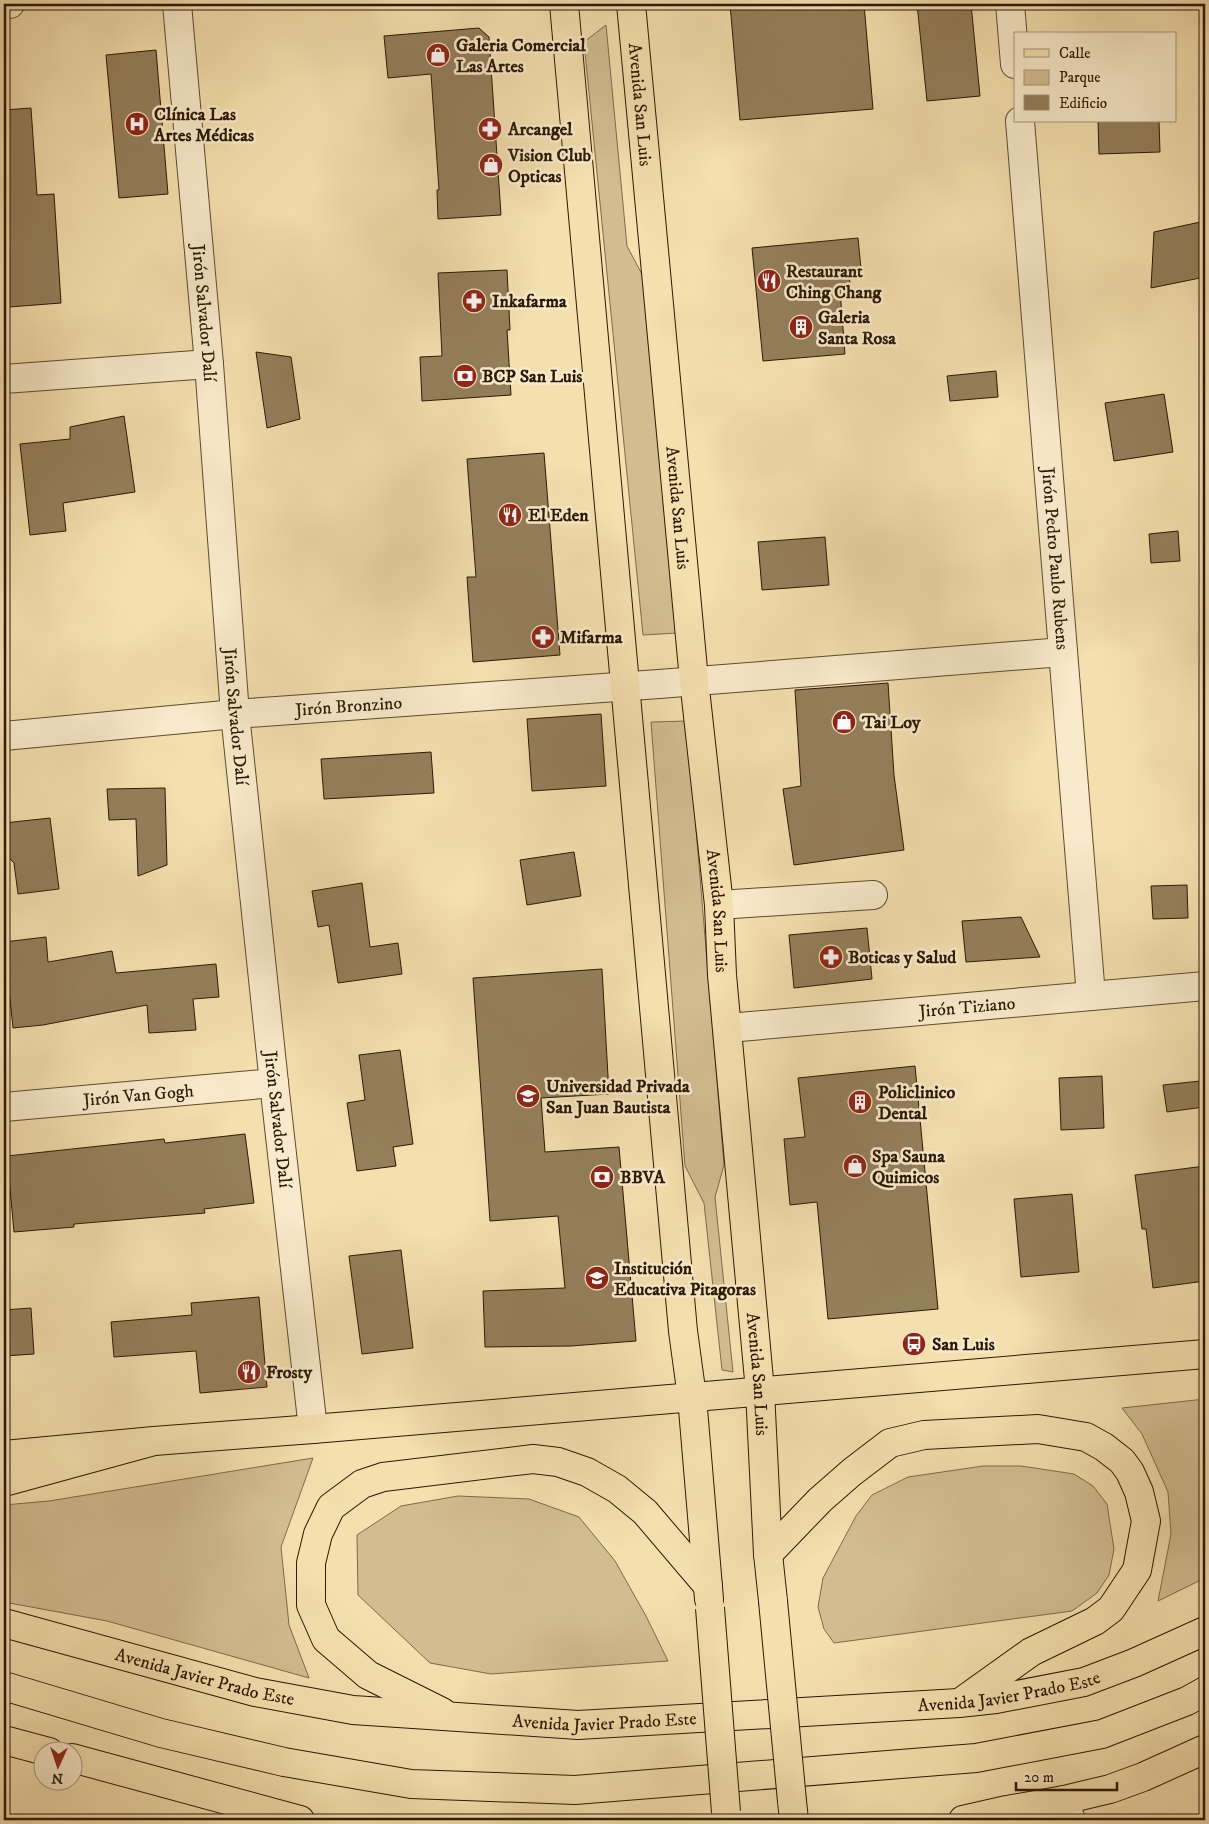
<svg xmlns="http://www.w3.org/2000/svg" width="1209" height="1824" font-family="'IM FELL DW Pica',serif">
<style>
.green{fill:#d2bd91;stroke:#7f6a4a}
.building{fill:#947f5b;stroke:#2c1802}
.lines{fill:none;stroke-linecap:round;stroke-linejoin:round}
.minor-casing{stroke:#5e4a2d;stroke-width:30}
.major-casing{stroke:#2c1802;stroke-width:30}
.highway-casing{stroke:#2c1802;stroke-width:30}
.minor{stroke:#f8eaca;stroke-width:28}
.major{stroke:#f4dfae;stroke-width:28}
.highway{stroke:#f4dfae;stroke-width:28}
.major-bridge-casing{stroke:#2c1802;stroke-width:30;stroke-linecap:butt}
.major-bridge{stroke:#f4dfae;stroke-width:28}
.labels{text-anchor:middle;stroke-width:5;stroke-linejoin:round;paint-order:stroke}
.poi-label{font-size:18px;font-weight:bold;fill:#2c1802;stroke:#f8eaca;text-anchor:start}
.street-label{font-size:18px;fill:#2c1802;stroke:#f8eaca}
</style>
<rect width="100%" height="100%" fill="#f4dfae"/>
<filter id="stains"><feTurbulence type="fractalNoise" baseFrequency=".004" numOctaves="4"/><feColorMatrix values="0 0 0 0 .2 0 0 0 0 .09 0 0 0 0 .02 0 0 0 .5 -.17"/></filter>
<radialGradient id="worn" r=".72"><stop offset=".6" stop-color="#630" stop-opacity="0"/><stop offset="1" stop-color="#630" stop-opacity=".3"/></radialGradient>
<path class="green" d="M606 25 627 246 644 278 678 633 643 635 584 42Z
M687 721 724 1165 715 1197 733 1372 722 1370 704 1203 685 1166 651 722Z
M1205 1399V1578L1158 1601 1171 1534 1168 1492 1142 1434 1122 1408Z
M313 1458 281 1547 289 1625 309 1678 107 1621 4 1602V1505L49 1501Z
M983 1466H1021L1074 1474 1093 1486 1107 1504 1114 1549 1109 1575 1097 1593 1072 1611 834 1643 824 1629 818 1607 823 1578 856 1516 872 1495 908 1477Z
M458 1496 529 1499 579 1517 615 1561 646 1616 668 1661 491 1674 430 1663 358 1595 357 1535 401 1506Z"/>
<path class="building" d="M730 4H864L873 109 740 120Z
M917 4H971L980 96 927 101Z
M479 28 489 37 501 215 438 219 437 190H439L431 74 388 78 384 36Z
M156 50 168 194 119 198 106 55Z
M31 108 37 195 54 194 61 303 9 307 4 225V110Z
M1098 121H1159L1160 152 1099 154Z
M1205 221V277L1151 288 1154 232Z
M858 238 861 269 848 270 851 289 840 290 845 354 763 361 752 248Z
M507 270 510 330H507L511 395 422 401 420 357 442 356 438 273Z
M256 352 291 357 300 419 267 428Z
M996 371 998 397 950 401 947 376Z
M1164 394 1173 452 1114 461 1105 403Z
M124 416 135 492 63 503 66 531 30 535 20 444 70 439V427Z
M544 453 560 655 473 662 467 577H476L467 459Z
M1178 531 1180 561 1151 563 1149 534Z
M825 537 829 585 762 590 758 542Z
M888 683 894 775 904 850 794 865 783 789 801 786 795 690Z
M601 714 606 786 532 791 527 719Z
M431 752 434 793 324 799 321 759Z
M165 788 167 865 138 876 136 819 109 820 107 789Z
M50 818 59 889 18 894 14 863 4 852V823Z
M574 852 581 896 527 905 520 860Z
M362 883 370 947 398 943 402 974 338 983 329 925 318 927 312 891Z
M1187 885 1188 918 1153 919 1151 886Z
M1021 917 1040 957 966 962 962 921Z
M867 928 872 979 794 988 789 935Z
M46 937 48 962 112 951 116 973 216 964 219 997 193 999 196 1030 149 1033 147 1005 43 1025 13 1028 4 942Z
M602 969 609 1094 541 1098 545 1152 619 1147 636 1341 571 1346 485 1347 483 1291 565 1288 558 1216 490 1221 473 978Z
M400 1050 413 1144 393 1147 396 1166 357 1171 347 1103 365 1100 359 1055Z
M915 1066 938 1309 828 1319 817 1202 790 1205 784 1139 805 1137 798 1078Z
M1102 1076 1104 1128 1061 1130 1059 1078Z
M1200 1081 1204 1107 1167 1112 1163 1085Z
M245 1134 254 1203 204 1209 205 1213 74 1224V1227L14 1232 7 1156 137 1142 164 1139 165 1143Z
M1205 1166V1281L1153 1288 1146 1229H1142L1135 1175Z
M1072 1194 1079 1272 1021 1277 1014 1199Z
M401 1250 413 1348 362 1354 349 1256Z
M259 1297 267 1387 200 1393 196 1351 114 1357 111 1322 192 1315 191 1303Z
M31 1308 34 1354 4 1356V1310Z"/>
<g class="lines">
<g class="minor-casing">
<g id="minor">
<path d="M4 4H10"/>
<path id="s1" d="M177 4 209 364 235 714 274 1083 313 1429"/>
<path d="M1010 4 1015 64"/>
<path id="s2" d="M1020 121 1091 996"/>
<path d="M4 379 209 364"/>
<path id="s3" d="M4 736 235 714 659 684 1063 652"/>
<path d="M719 905 873 895"/>
<path id="s4" d="M728 1028 1205 986"/>
<path id="s5" d="M4 1107 274 1083"/>
<path d="M1064 1800 1071 1820"/>
</g>
</g>
<g class="major-casing">
<g id="major">
<path d="M564 4 683 1331 692 1397 709 1599"/>
<path id="s6" d="M631 4 694 680 719 905 722 975 760 1391 768 1554 773 1601"/>
<path d="M4 1455 154 1441 313 1429 1205 1354"/>
<path d="M4 1740 49 1752"/>
<path d="M72 1758 300 1820"/>
<path d="M792 1801 794 1820"/>
<path d="M963 1820 1007 1810 1064 1800 1110 1789 1143 1777 1205 1749"/>
</g>
</g>
<g class="highway-casing">
<g id="highway">
<path d="M4 1482 154 1441"/>
<path d="M768 1554 820 1500 852 1472 890 1443 924 1435 1038 1429 1086 1437 1104 1447 1122 1461 1130 1472 1139 1492 1146 1521 1137 1570 1111 1609 1095 1621 1031 1652 961 1702"/>
<path id="s7" d="M4 1623 255 1692 353 1710 578 1725 959 1703 996 1699 1084 1682 1134 1663 1205 1631"/>
<path d="M4 1686 161 1733 284 1762 411 1784 575 1790 976 1758 1102 1734 1187 1701 1205 1691"/>
<path d="M442 1712 368 1675 326 1639 311 1605V1563L318 1534 331 1507 362 1484 383 1477 533 1459 558 1462 587 1472 617 1489 645 1512 708 1586"/>
</g>
</g>
<use href="#minor" class="minor"/>
<use href="#major" class="major"/>
<use href="#highway" class="highway"/>
<g class="major-bridge-casing">
<path id="major-bridge" d="M773 1601 792 1801
M710 1608 726 1812"/>
</g>
<use href="#major-bridge" class="major-bridge"/>
</g>
<defs>
<g id="shop-disc" transform="scale(1.25)"><circle r="9.5" fill="#8f2418" stroke="#f8eaca"/><path d="M-5-2.5h2.3a2.7 3.5 0 0 1 5.4 0H5L5.5 6h-11ZM-1.5-2.5h3a1.5 2.3 0 0 0-3 0Z" fill="#fff"/></g>
<g id="hospital-disc" transform="scale(1.25)"><circle r="9.5" fill="#8f2418" stroke="#f8eaca"/><path d="M-5-5h3v3.5h4V-5h3V5h-3V1.5h-4V5h-3Z" fill="#fff"/></g>
<g id="pharmacy-disc" transform="scale(1.25)"><circle r="9.5" fill="#8f2418" stroke="#f8eaca"/><path d="M-2-6h4v4h4v4h-4v4h-4v-4h-4v-4h4Z" fill="#fff"/></g>
<g id="restaurant-disc" transform="scale(1.25)"><circle r="9.5" fill="#8f2418" stroke="#f8eaca"/><path d="M-5-6h1v4h1v-4h1v4h1v-4h1v5L-1.5 .5V6h-2V.5L-5-1ZM5-6V6H3V1.5H1.5Q1.5-4 5-6Z" fill="#fff"/></g>
<g id="building-disc" transform="scale(1.25)"><circle r="9.5" fill="#8f2418" stroke="#f8eaca"/><path d="M-4-6H4V6H1V3H-1V6H-4ZM-2.5-4.3h1.7v1.8h-1.7ZM.8-4.3h1.7v1.8H.8ZM-2.5-1h1.7V.8h-1.7ZM.8-1h1.7V.8H.8Z" fill="#fff"/></g>
<g id="bank-disc" transform="scale(1.25)"><circle r="9.5" fill="#8f2418" stroke="#f8eaca"/><path d="M-6-4H6V4H-6ZM0-2.3a2.3 2.3 0 1 0 0 4.6a2.3 2.3 0 1 0 0-4.6Z" fill="#fff"/></g>
<g id="university-disc" transform="scale(1.25)"><circle r="9.5" fill="#8f2418" stroke="#f8eaca"/><path d="M0-5L7-2L0 1L-7-2ZM-4 1L0 2.5L4 1V4Q0 6-4 4Z" fill="#fff"/></g>
<g id="school-disc" transform="scale(1.25)"><circle r="9.5" fill="#8f2418" stroke="#f8eaca"/><path d="M0-5L7-2L0 1L-7-2ZM-4 1L0 2.5L4 1V4Q0 6-4 4Z" fill="#fff"/></g>
<g id="bus-disc" transform="scale(1.25)"><circle r="9.5" fill="#8f2418" stroke="#f8eaca"/><path d="M-5-6H5V4H4V6H2V4H-2V6H-4V4H-5ZM-3.5-4V0h7V-4ZM-3.5 1.2v1.5H-2V1.2ZM2 1.2v1.5H3.5V1.2Z" fill="#fff"/></g>
</defs>
<g fill-rule="evenodd">
<use href="#shop-disc" x="438" y="55"/>
<use href="#hospital-disc" x="137" y="124"/>
<use href="#pharmacy-disc" x="490" y="129"/>
<use href="#shop-disc" x="491" y="165"/>
<use href="#restaurant-disc" x="769" y="281"/>
<use href="#pharmacy-disc" x="474" y="301"/>
<use href="#building-disc" x="801" y="327"/>
<use href="#bank-disc" x="465" y="376"/>
<use href="#restaurant-disc" x="510" y="515"/>
<use href="#pharmacy-disc" x="543" y="637"/>
<use href="#shop-disc" x="844" y="722"/>
<use href="#pharmacy-disc" x="831" y="957"/>
<use href="#university-disc" x="528" y="1096"/>
<use href="#building-disc" x="860" y="1102"/>
<use href="#shop-disc" x="855" y="1166"/>
<use href="#bank-disc" x="602" y="1177"/>
<use href="#school-disc" x="597" y="1278"/>
<use href="#bus-disc" x="914" y="1344"/>
<use href="#restaurant-disc" x="249" y="1372"/>
</g>
<g class="labels">
<g class="poi-label">
<text x="456" y="51">Galeria Comercial<tspan x="456" dy="21">Las Artes</tspan></text>
<text x="154" y="120">Clínica Las<tspan x="154" dy="21">Artes Médicas</tspan></text>
<text x="508" y="135">Arcangel</text>
<text x="508" y="161">Vision Club<tspan x="508" dy="21">Opticas</tspan></text>
<text x="786" y="277">Restaurant<tspan x="786" dy="21">Ching Chang</tspan></text>
<text x="492" y="307">Inkafarma</text>
<text x="818" y="323">Galeria<tspan x="818" dy="21">Santa Rosa</tspan></text>
<text x="482" y="382">BCP San Luis</text>
<text x="528" y="521">El Eden</text>
<text x="560" y="643">Mifarma</text>
<text x="862" y="728">Tai Loy</text>
<text x="848" y="963">Boticas y Salud</text>
<text x="546" y="1092">Universidad Privada<tspan x="546" dy="21">San Juan Bautista</tspan></text>
<text x="878" y="1098">Policlinico<tspan x="878" dy="21">Dental</tspan></text>
<text x="872" y="1162">Spa Sauna<tspan x="872" dy="21">Quimicos</tspan></text>
<text x="620" y="1183">BBVA</text>
<text x="614" y="1274">Institución<tspan x="614" dy="21">Educativa Pitagoras</tspan></text>
<text x="932" y="1350">San Luis</text>
<text x="266" y="1378">Frosty</text>
</g>
<g class="street-label">
<text dy="6" stroke="none"><textPath href="#s6" startOffset="101">Avenida San Luis</textPath></text>
<text dy="6" stroke="none"><textPath href="#s1" startOffset="310">Jirón Salvador Dalí</textPath></text>
<text dy="6" stroke="none"><textPath href="#s6" startOffset="506">Avenida San Luis</textPath></text>
<text dy="6" stroke="none"><textPath href="#s2" startOffset="439">Jirón Pedro Paulo Rubens</textPath></text>
<text dy="6" stroke="none"><textPath href="#s3" startOffset="346">Jirón Bronzino</textPath></text>
<text dy="6" stroke="none"><textPath href="#s1" startOffset="715">Jirón Salvador Dalí</textPath></text>
<text dy="6" stroke="none"><textPath href="#s6" startOffset="911">Avenida San Luis</textPath></text>
<text dy="6" stroke="none"><textPath href="#s4" startOffset="240">Jirón Tiziano</textPath></text>
<text dy="6" stroke="none"><textPath href="#s5" startOffset="135">Jirón Van Gogh</textPath></text>
<text dy="6" stroke="none"><textPath href="#s1" startOffset="1120">Jirón Salvador Dalí</textPath></text>
<text dy="6" stroke="none"><textPath href="#s6" startOffset="1376">Avenida San Luis</textPath></text>
<text dy="6" stroke="none"><textPath href="#s7" startOffset="208">Avenida Javier Prado Este</textPath></text>
<text dy="6" stroke="none"><textPath href="#s7" startOffset="1018">Avenida Javier Prado Este</textPath></text>
<text dy="6" stroke="none"><textPath href="#s7" startOffset="612">Avenida Javier Prado Este</textPath></text>
</g>
</g>
<rect width="1209" height="1824" fill="none" stroke="#f4dfae" stroke-width="20"/>
<rect x="5" y="5" width="1199" height="1814" fill="none" stroke="#2c1802" stroke-width="2.5"/>
<rect x="10" y="10" width="1189" height="1804" fill="none" stroke="#2c1802"/>
<rect x="1014" y="32" width="162" height="90" fill="#f8eaca" stroke="#a6967a"/>
<rect x="1024" y="49" width="25" height="8" fill="#f4dfae" stroke="#a6967a"/>
<text x="1059" y="58" font-size="15" fill="#2c1802">Calle</text>
<rect x="1024" y="70" width="25" height="15" fill="#d2bd91" stroke="#a6967a"/>
<text x="1059" y="82" font-size="15" fill="#2c1802">Parque</text>
<rect x="1024" y="95" width="25" height="15" fill="#947f5b" stroke="#a6967a"/>
<text x="1059" y="108" font-size="15" fill="#2c1802">Edificio</text>
<g transform="translate(58 1766) rotate(183)"><circle r="24" fill="#f8eaca" stroke="#a6967a"/>
<path d="M0-4L9 19L0 12L-9 19Z" fill="#8f2418"/>
<text y="-8" font-size="14" font-weight="bold" text-anchor="middle" fill="#2c1802">N</text>
</g>
<path d="M1016 1782v8h101v-8" fill="none" stroke="#2c1802" stroke-width="2.5"/>
<text x="1024" y="1782" font-size="15" fill="#2c1802" stroke="#f8eaca" stroke-width="4" paint-order="stroke">20 m</text>
<rect width="100%" height="100%" filter="url(#stains)"/>
<rect width="100%" height="100%" fill="url(#worn)"/>
</svg>
